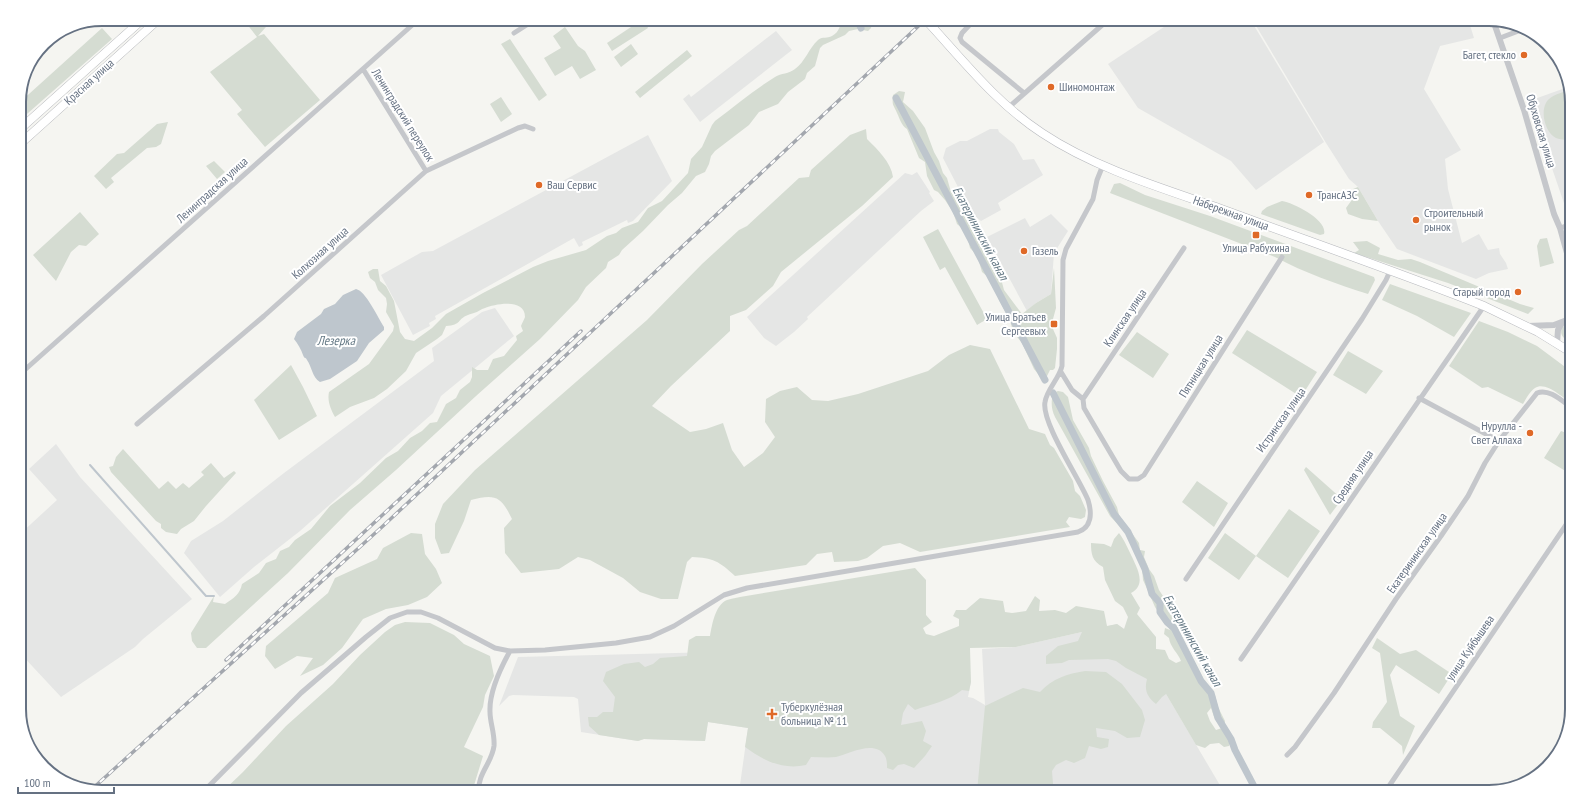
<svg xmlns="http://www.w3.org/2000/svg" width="1591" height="811" font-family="'PT Sans Narrow',sans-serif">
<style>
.built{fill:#e5e6e5}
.green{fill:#d5dcd2}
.water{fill:#bec6cd}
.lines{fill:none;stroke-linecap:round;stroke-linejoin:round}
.stream{stroke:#bec6cd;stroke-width:2}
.canal{stroke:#bec6cd;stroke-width:7}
.primary-casing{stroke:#b6b8bd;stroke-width:9}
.trunk-casing{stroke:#b5b7bb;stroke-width:9}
.minor{stroke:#c5c7cb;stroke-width:5}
.tertiary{stroke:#c5c7cb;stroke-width:6}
.primary{stroke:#fff;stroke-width:8}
.trunk{stroke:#fff;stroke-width:8}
.rail-casing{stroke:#a3a7ae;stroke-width:3.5}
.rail{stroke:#fff;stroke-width:2;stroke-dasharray:6;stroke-linecap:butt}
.poi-dot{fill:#df6927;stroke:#fff;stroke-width:1.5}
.labels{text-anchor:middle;stroke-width:4;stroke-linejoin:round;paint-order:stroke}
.poi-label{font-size:12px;fill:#657182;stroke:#fff;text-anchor:start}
.street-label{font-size:12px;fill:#657182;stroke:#fff}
.water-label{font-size:13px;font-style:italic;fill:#657985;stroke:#fff}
.rim{fill:none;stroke:#657182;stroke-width:2}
</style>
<rect width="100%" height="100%" fill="#f5f5f1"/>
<path class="built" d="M1176 19H1250L1324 142 1256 190 1231 161 1138 108 1108 64Z
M1252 19H1468L1474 38 1440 46 1424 89 1461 150 1445 159 1448 189 1462 243 1479 234 1488 250 1499 248 1500 254 1506 263 1508 269 1489 273 1476 279 1397 249 1378 221 1358 187 1349 179 1326 143Z
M776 31 792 50 700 122 683 99 689 94 691 97Z
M1568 87 1572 97V210L1567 212 1529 101Z
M990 129H998L999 132 1014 144 1023 160 1034 159 1043 175 998 203 1001 210 981 221 972 214 943 158 946 148 960 141H967Z
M648 135 672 181 633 221 628 223 627 220 582 242 583 245 579 247 574 238 435 316 436 319 429 323 430 326 413 335 381 275 422 252 433 251Z
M917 172 930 192 929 193 934 201 921 211 807 317 808 319 794 332 776 346 764 338 747 317 905 173 912 175Z
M1051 214 1068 231 1054 253 1051 294 1036 303 1027 311 987 237 1025 218 1030 227Z
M495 308 514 336 441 396 433 413 300 531 254 567 220 597 184 553 191 541 223 521 284 473 434 361 432 348 482 312Z
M56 444 80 477 192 599 143 639 135 647 61 697 19 652V535L57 500 29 469Z
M1117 624 1130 633 1224 792H739L748 728 708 722 705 741 644 739 638 741 581 732 578 699 574 697 513 695 509 696 499 706 518 657 835 649 971 682 968 697 973 698 985 705 982 649 1016 647Z"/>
<path class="green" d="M243 19H273L258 36 264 34 320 100 265 147 237 114 242 110 210 72 257 37Z
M643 19 648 28 612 51 607 43Z
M844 19H870L872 23 871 28 868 31 858 29 849 31 845 35 823 45 820 48 815 66 807 73 805 79 788 92 778 104 759 112 749 125 715 151 711 156 709 164 705 172 696 176 682 193 668 205 643 231 622 250 619 255 608 262 606 268 586 287 578 300 540 339 476 396 396 470 350 510 288 573 206 648H197L192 641 191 633 214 596 213 602 225 604C234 598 240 594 242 584L259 573 266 563 276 559 280 551 289 547 295 540 311 529 330 506 360 483 386 458 398 451 410 438 422 431 430 423 437 422 446 404 456 398 460 390 470 382 472 377V367L477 370H488L493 359 504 356 517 340 516 336 523 331 521 326C522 323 524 320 525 317 525 298 495 304 485 308 481 309 478 312 474 313 472 314 469 314 468 315 457 319 462 325 446 326L442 335 437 339 416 353 406 371 387 389 374 398 350 407 335 417C331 410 327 401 329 392L369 364 393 331 394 326 386 312 387 304 386 298 378 290 375 282 370 278 368 272 373 269H378L380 281 386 286 394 301 400 332 405 339 414 341 432 328 446 314 483 293 533 267 548 261 586 250 607 236 616 233 622 228 638 222 648 208 662 201 688 173 691 159 702 147 712 125 715 121C735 106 754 90 775 77 781 73 789 74 795 69 805 62 809 48 818 40 823 36 827 39 832 36 840 32 839 25 844 19Z
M565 27 578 46 585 51 596 70 580 79 572 66 555 76 544 58 561 48 553 36Z
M102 28 112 39 19 121V103Z
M510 39 547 95 539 101 501 44Z
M631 44 638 54 621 67 614 57Z
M687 50 692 56 640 98 635 92Z
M1570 90 1572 97V139C1567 140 1561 140 1556 138 1544 132 1539 108 1549 99 1555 94 1563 92 1570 90Z
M899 91 905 92 903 102 913 111 925 128 934 152 939 161 943 173 947 178 951 192 960 202V210L963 214 970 218 972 222 971 229 981 240 986 249V256L989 262 999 271 1004 290 1022 314 1036 303 1051 294 1054 268 1056 308 1053 319V329L1057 338V349L1055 368 1053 370H1050L1045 380H1043L1034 369 1022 343 1013 332 1010 320 999 300 996 291 988 277 982 272 977 255 970 248 967 236 964 230 957 224 953 212 945 200 938 192 934 190 927 176 925 162 919 158 907 129C901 125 900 119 897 113 893 103 892 107 893 95Z
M501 97 512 114 501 122 490 104Z
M168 122 161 144 156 147 147 148 111 178 114 182 106 189 94 176 117 154 124 153 157 124Z
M866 129 867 139C877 149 891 162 893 177L862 206 781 272 773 286 746 310 730 316V331L671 386 652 406 690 432 706 429 723 423 732 450 744 467 763 453 775 437 765 422 766 399 780 391 797 387 812 400 828 401 858 394 928 371 949 355 970 345 990 349 1029 429 1045 434 1050 445 1054 448 1073 481 1075 491 1080 496 1086 510 1085 517 1081 519 1069 517 1066 522 1070 527 920 552 900 543 883 546 867 558 858 561 834 562 832 552 817 554 806 565 735 576C719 561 713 558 692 557L687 562 678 599H661L640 592 623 578 590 560 578 557 559 569 521 573 505 553 504 528 512 519C501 496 495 494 471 500L464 521 449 553 441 554 435 538V524L443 504 475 470 647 320 702 264 739 230 747 226 799 178 809 177 811 170 850 135Z
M214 161 225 172 217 179 206 166Z
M1120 183 1145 195 1210 216 1374 277 1375 280 1368 294C1336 284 1305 273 1275 257L1110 193 1114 184Z
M1358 187 1378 221 1362 219 1348 214 1346 208 1354 197 1353 189Z
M1282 201C1294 203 1328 220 1324 234L1320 235 1261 214 1262 211 1267 207Z
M80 212 99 234 86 246 79 245 71 252 56 281 33 255Z
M938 229 987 319 977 325 945 267 940 270 923 237Z
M1547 238 1554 263 1540 267 1537 246 1540 239Z
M1367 241 1380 248 1378 254 1398 260 1411 259 1420 262 1520 304 1534 308 1528 314 1448 283 1354 253 1359 250 1353 242Z
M1390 284 1471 313 1454 337 1417 316 1382 300Z
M1479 321 1508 332 1537 346 1572 372V404C1563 398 1546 381 1535 388 1530 391 1526 399 1523 404L1488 387 1482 388 1449 366Z
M1572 321V344C1559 336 1556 329 1572 321Z
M1247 330 1317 372 1301 397 1232 353Z
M1137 332 1169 354 1153 378 1119 355Z
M1348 351 1383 371 1366 394 1333 375Z
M291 365 303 387 317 416 279 440 254 400Z
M1058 391 1063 392 1068 397 1073 420 1089 448 1091 456 1103 481 1117 507 1119 515 1139 543 1140 550 1145 551 1144 557 1149 569 1154 576 1159 590 1167 602 1183 639 1204 680 1215 695 1218 707 1225 721 1224 726C1215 724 1214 716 1211 708L1207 713 1210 721 1216 730 1222 728C1227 731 1231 740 1229 746L1224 747 1219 743 1210 744 1205 748 1196 745 1166 694 1162 697 1156 704C1147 697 1144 690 1147 679L1126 668 1116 661 1108 659 1069 660 1062 663 1046 664V656L1058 646 1078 641 1082 632 1016 647 970 648 971 682 969 691 962 690C949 701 931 704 915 710L908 704 903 713 901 725 922 721 926 731 923 741 932 746 925 756 914 768 904 764 898 765 893 770 887 768C887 765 887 759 885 756 875 739 849 754 836 757 828 758 819 757 811 757L806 765C783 770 764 761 745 747L748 728 708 722 705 741 644 739 638 741 599 735 589 726 588 717H597L603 712H613L615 697 603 681 606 672 624 664 639 662 645 667 653 664 660 658 687 656 689 640 696 636H710C712 625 715 605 727 600 733 598 740 597 746 596L915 568 926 580V615L932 622 923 628 926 634 934 636 959 626V619L953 616 956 610H966L980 598 1003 601 1005 612 1012 613 1026 611 1035 596 1040 600 1039 611 1055 610 1066 613 1076 606 1104 611 1107 626 1117 624 1124 629 1128 617 1123 607 1115 601 1105 580 1103 567C1092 561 1091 554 1091 543L1104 544 1111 547 1114 539 1119 533C1125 541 1128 549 1133 559 1138 570 1146 585 1131 593L1140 608 1137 614 1156 637V649L1165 650 1169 659 1176 663 1181 661C1178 653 1170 647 1169 638L1164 634 1165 628 1170 630 1155 607 1148 591 1143 580 1142 567 1131 541 1124 531 1110 516 1055 417C1051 409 1051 402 1053 393Z
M1561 431 1572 435V475L1544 458Z
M123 449 159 489 168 481 176 489 183 483 189 488 204 475 201 472 211 463 224 478 234 471 236 473 206 506 194 521 181 529 177 534 166 532 161 528V524L156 521 111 472 109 467 113 466 116 457Z
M1306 467 1342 499 1330 515 1304 470Z
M1197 481 1228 503 1214 527 1182 502Z
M1289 509 1320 531 1288 578 1256 556 1239 580 1208 558 1225 533 1256 556Z
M411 533 422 534 425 554 436 569 442 583 427 597 408 605 386 609 363 619 342 648 323 665 300 676 313 658 297 656 275 669 265 656 266 646 328 593 335 578 377 559 383 548Z
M405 622 430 623 454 635 464 644 490 656 494 676 485 695 483 707 464 747 483 756 472 792H222L243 772 286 726 333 684 360 655 385 632 395 625Z
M1377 638 1400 654 1416 650 1452 674 1439 694 1396 665 1390 675 1400 716 1415 726 1403 755 1402 746 1380 728H1372L1373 722 1387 702 1380 653 1372 648Z
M1085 671 1106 672 1122 684 1142 710 1145 720 1140 737 1127 738 1115 731 1096 728 1097 737 1109 739 1108 747 1101 749 1089 746 1085 758 1074 763 1066 760 1056 765 1052 771 1053 784 1043 792 1023 789 1012 790 1004 786 990 792H977L985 706 1023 688 1040 692C1053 678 1067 674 1085 671Z
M670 789 709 792H636Z"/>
<path class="water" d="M356 289C366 291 378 318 384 327V330L369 343 357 361 330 379 320 382C312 377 312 367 307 360 305 356 305 360 303 355 301 349 298 344 294 339L297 332 321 314 324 309 335 304 343 295Z"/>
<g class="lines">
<path class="stream" d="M90 465 206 596H214"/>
<path class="canal" d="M857 19 861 28
M896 98 1045 380
M1053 393 1114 514 1128 532 1145 569 1152 594 1160 603V612L1167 622 1174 628 1201 681 1211 693 1218 718 1231 739 1235 750 1257 792"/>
<g class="primary-casing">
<path id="primary" d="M925 19C962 59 996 103 1042 133 1093 167 1158 187 1216 207 1305 240 1395 271 1484 306L1538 332 1572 353"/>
</g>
<g class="trunk-casing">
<path id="trunk" d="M19 130 143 19
M19 145 159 19"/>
</g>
<path class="minor" d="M975 19 962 33 960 38 962 42 1024 93
M514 33 536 19
M1500 38 1526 28
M363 69 426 171
M1009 107 1109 19
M1560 228 1572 224
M1061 372 1072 390 1083 399 1084 408 1121 471 1129 479H1138L1144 475 1282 257
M19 375 419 19
M1419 398 1499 441
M1083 399 1184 248
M137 424 264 316 426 171 518 128 525 126 533 129
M1186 579 1362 319 1386 280 1390 271
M1241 659 1484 306
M1287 755 1295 747 1334 693 1396 599 1441 536 1468 496 1485 463 1499 441 1537 393C1549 388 1562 401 1572 408
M203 792 301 693 366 637 390 618 407 612H421L438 618 495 648 510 651 545 650 616 643 650 637 674 626 724 595 747 588 1078 532C1092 527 1092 513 1088 500 1079 478 1041 422 1045 402 1047 389 1059 379 1062 366L1063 260 1066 249 1093 199 1097 180 1103 165
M479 792C477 774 492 763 494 746 495 734 490 723 490 712 489 692 500 669 510 651
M1385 792 1572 516"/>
<path class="tertiary" d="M1493 20 1524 110 1554 214 1560 228 1572 271
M1528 326 1554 325 1572 318
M1557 343 1558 330 1562 323"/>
<use href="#primary" class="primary"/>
<use href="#trunk" class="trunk"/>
<g class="rail-casing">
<path id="rail" d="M226 660 581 331
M91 790 383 526 926 19"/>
</g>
<use href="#rail" class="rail"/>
</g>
<g class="poi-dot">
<circle cx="1524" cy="55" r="4"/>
<circle cx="1051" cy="87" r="4"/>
<circle cx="539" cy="185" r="4"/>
<circle cx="1309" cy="195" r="4"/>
<circle cx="1416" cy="220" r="4"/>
<rect x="1252" y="231" width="8" height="8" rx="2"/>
<circle cx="1024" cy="251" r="4"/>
<circle cx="1518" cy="292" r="4"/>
<rect x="1050" y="320" width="8" height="8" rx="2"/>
<circle cx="1530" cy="433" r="4"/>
<path d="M770 708h4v4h4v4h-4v4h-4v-4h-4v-4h4z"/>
</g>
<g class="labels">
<g class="poi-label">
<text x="1516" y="59" text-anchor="end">Багет, стекло</text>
<text x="1059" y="91">Шиномонтаж</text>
<text x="547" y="189">Ваш Сервис</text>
<text x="1317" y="199">ТрансАЗС</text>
<text x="1424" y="217">Строительный<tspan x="1424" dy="14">рынок</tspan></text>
<text x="1256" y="252" text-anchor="middle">Улица Рабухина</text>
<text x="1032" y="255">Газель</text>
<text x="1510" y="296" text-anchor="end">Старый город</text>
<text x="1046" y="321" text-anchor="end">Улица Братьев<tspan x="1046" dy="14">Сергеевых</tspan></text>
<text x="1522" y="430" text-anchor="end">Нурулла -<tspan x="1522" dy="14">Свет Аллаха</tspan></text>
<text x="781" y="711">Туберкулёзная<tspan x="781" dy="14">больница № 11</tspan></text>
</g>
<g class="street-label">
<text transform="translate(89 82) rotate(-42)" y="4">Красная улица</text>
<text transform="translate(403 115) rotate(58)" y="4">Ленинградский переулок</text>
<text transform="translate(1541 131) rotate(73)" y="4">Обуховская улица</text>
<text transform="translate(212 190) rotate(-42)" y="4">Ленинградская улица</text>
<text transform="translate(1231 213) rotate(20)" y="4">Набережная улица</text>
<text transform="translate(320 253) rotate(-42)" y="4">Колхозная улица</text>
<text transform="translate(1125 318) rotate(-56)" y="4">Клинская улица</text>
<text transform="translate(1201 366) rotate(-58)" y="4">Пятницкая улица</text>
<text transform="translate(1281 420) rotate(-55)" y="4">Истринская улица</text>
<text transform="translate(1353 477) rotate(-56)" y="4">Средняя улица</text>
<text transform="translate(1417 553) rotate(-55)" y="4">Екатерининская улица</text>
<text transform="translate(1470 648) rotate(-56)" y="4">улица Куйбышева</text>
</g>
<g class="water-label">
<text transform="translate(981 233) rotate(62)" y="5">Екатерининский канал</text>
<text x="336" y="345">Лезерка</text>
<text transform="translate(1193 640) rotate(60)" y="5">Екатерининский канал</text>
</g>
</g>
<path d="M0 0H1591V811H0ZM102 26H1489A76 76 0 0 1 1565 102V709A76 76 0 0 1 1489 785H102A76 76 0 0 1 26 709V102A76 76 0 0 1 102 26Z" fill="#fff" fill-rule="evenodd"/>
<path class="rim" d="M102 26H1489A76 76 0 0 1 1565 102V709A76 76 0 0 1 1489 785H102A76 76 0 0 1 26 709V102A76 76 0 0 1 102 26Z"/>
<path d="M18 787v6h96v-6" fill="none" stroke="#657182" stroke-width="2"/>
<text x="24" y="787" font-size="12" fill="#657182" stroke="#ffffff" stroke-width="3" paint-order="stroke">100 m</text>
</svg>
